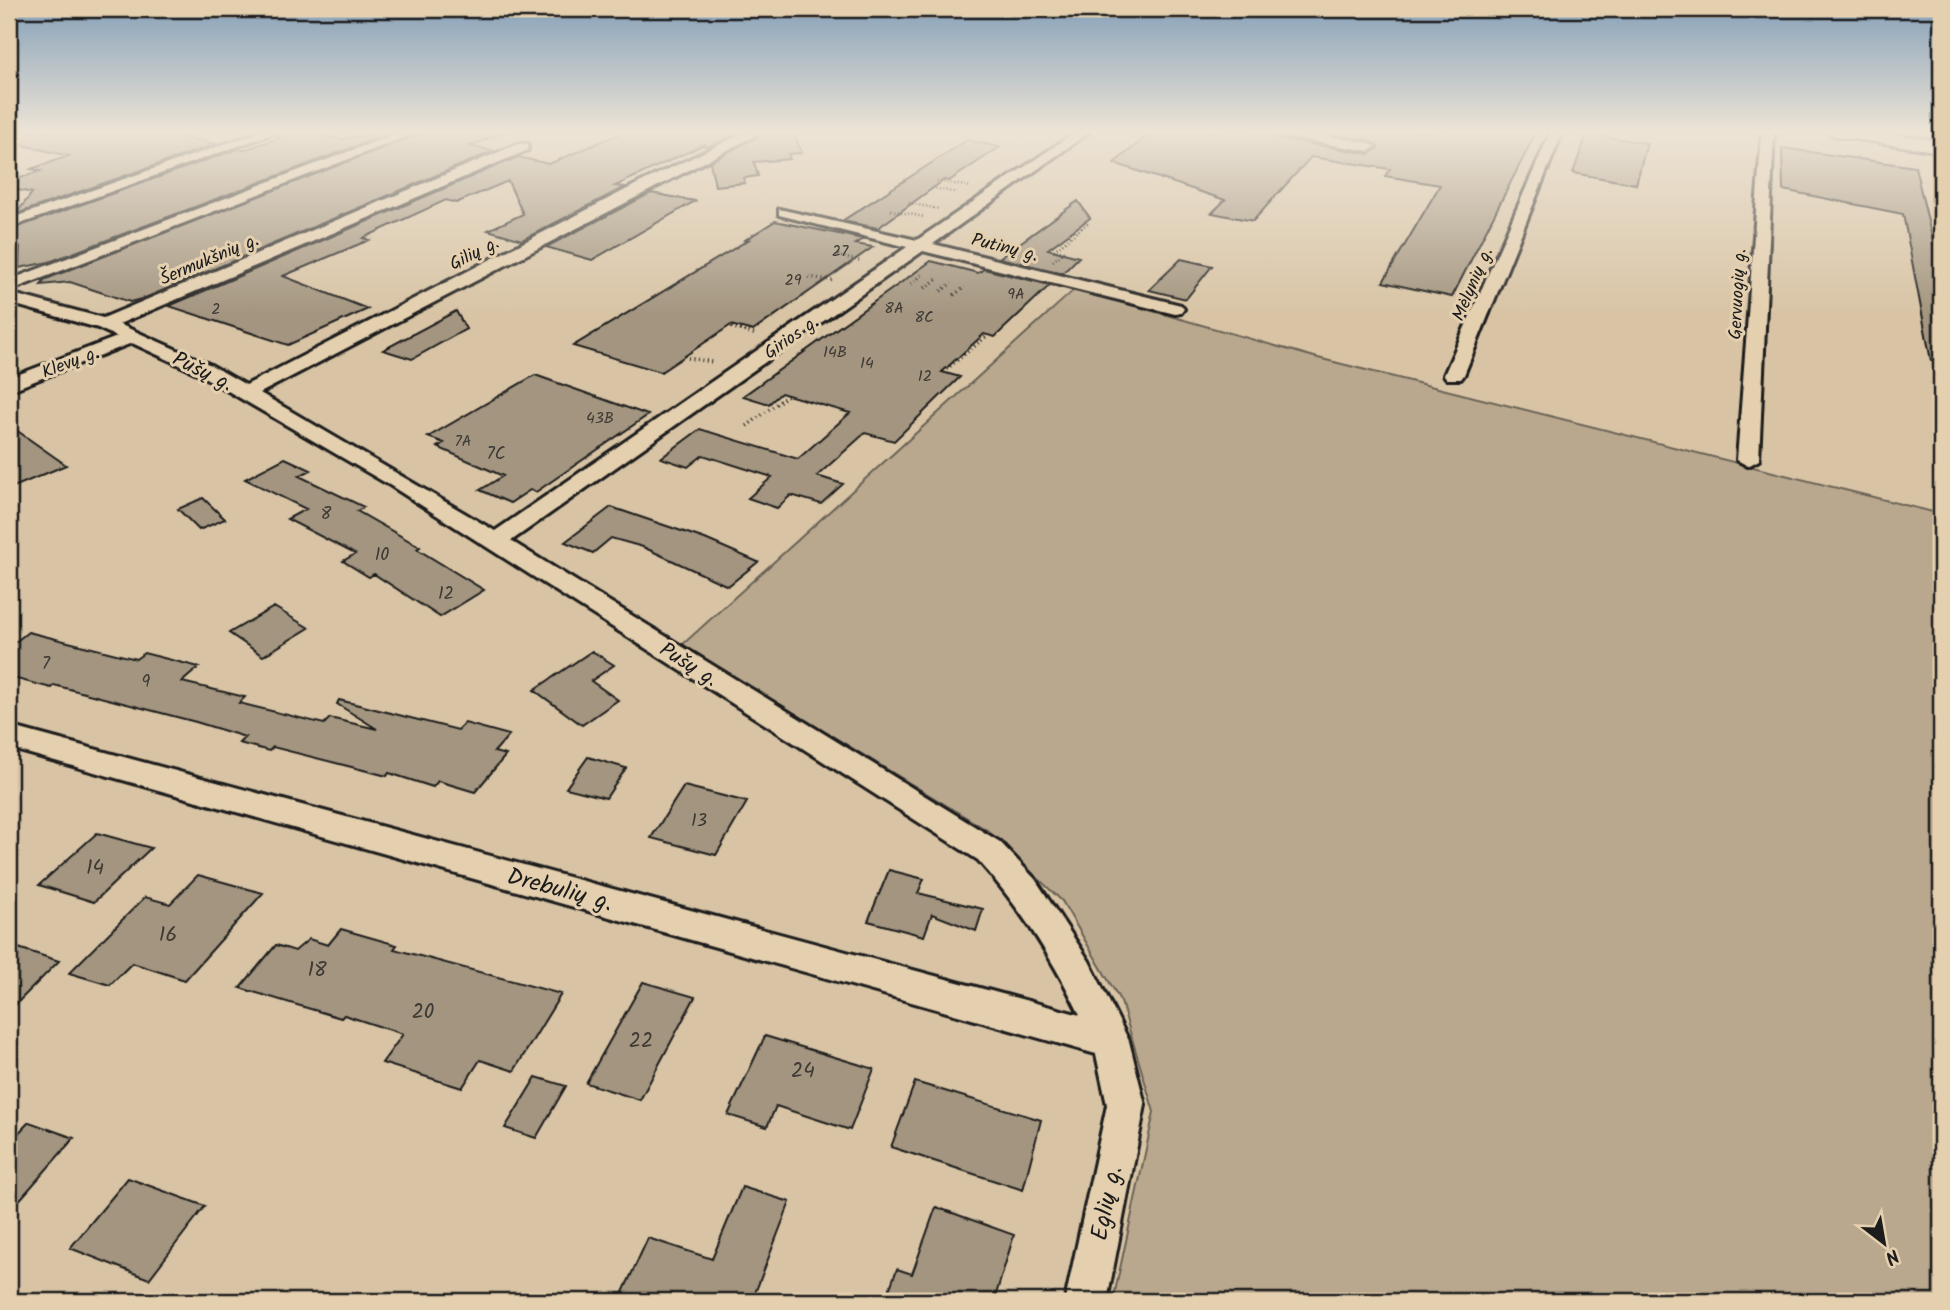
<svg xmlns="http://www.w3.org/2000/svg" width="1950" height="1310" font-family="Kalam,sans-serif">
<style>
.green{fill:#b9a88e;stroke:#6a6255;stroke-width:2}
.building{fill:#a3957f;stroke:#1c1c1c;stroke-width:2}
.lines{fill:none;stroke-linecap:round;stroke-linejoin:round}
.street-casing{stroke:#1c1c1c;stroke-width:6}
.secondary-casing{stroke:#1c1c1c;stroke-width:5}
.path-far1{stroke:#1c1c1c;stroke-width:2.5;stroke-dasharray:1 2.5;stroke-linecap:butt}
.path{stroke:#1c1c1c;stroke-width:3.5;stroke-dasharray:1 3.5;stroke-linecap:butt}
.street{fill:#e4cfae;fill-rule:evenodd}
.secondary{fill:#e4cfae;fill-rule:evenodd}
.labels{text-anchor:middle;stroke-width:6;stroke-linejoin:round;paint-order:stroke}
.far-number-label{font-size:16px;fill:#3e3a35}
.far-street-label{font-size:18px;fill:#1c1c1c;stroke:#e4cfae}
.number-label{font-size:18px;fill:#3e3a35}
.street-label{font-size:21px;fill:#1c1c1c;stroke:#e4cfae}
.near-number-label{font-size:21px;fill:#3e3a35}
.near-street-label{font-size:24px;fill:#1c1c1c;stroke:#e4cfae}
</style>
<rect width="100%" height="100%" fill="#d8c4a5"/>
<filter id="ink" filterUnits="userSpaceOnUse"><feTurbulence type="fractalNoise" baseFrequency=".0143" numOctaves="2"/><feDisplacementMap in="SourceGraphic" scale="14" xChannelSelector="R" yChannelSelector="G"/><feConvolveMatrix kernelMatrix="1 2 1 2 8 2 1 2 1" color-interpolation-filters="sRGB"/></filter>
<g filter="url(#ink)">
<path class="green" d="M1075 289 1318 358 1941 514V1301H1113L1154 1112 1121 1002 1062 901 987 830 682 645Z"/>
<path class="building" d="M9 131H154L216 144 16 214 32 193 9 188V182L40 171 31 169 69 156 9 142Z
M298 131 341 139 396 131 49 262 19 268 20 247 9 248V230L238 149 244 150Z
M424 131 504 132 470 146 494 151 145 298 130 302 70 282 41 285 46 279Z
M626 131H742L706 148 705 144 615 186 625 187 522 240 488 230 523 214 508 181 456 203 446 200 363 238 369 240 283 276 368 309 288 345 169 306 518 157 549 164Z
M766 131H793L802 153 788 154 790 159 754 162 758 176 744 178 745 183 715 186 710 162Z
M1153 131H1268L1276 138 1369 154 1378 148 1370 141 1314 131H1537L1452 297 1383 282 1440 185 1385 176 1390 169 1311 157 1253 221 1212 213 1225 200 1114 163Z
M1587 134 1647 143 1636 184 1573 173Z
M967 140 1000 147 949 181 944 180 878 228 842 221Z
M1782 148 1915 167 1941 275V360L1931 361 1903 214 1783 190Z
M651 193 695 201 592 260 546 247Z
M1078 201 1090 218 1048 249 1079 257 1063 273 999 258Z
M775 221 863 239 855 244 873 247 753 331 731 325 661 372 573 346 748 240H745Z
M1181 259 1212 266 1186 299 1149 290Z
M931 261 978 273 984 269 1050 285 995 337 984 334 942 372 960 377 894 441 865 433 817 476 843 484 821 504 791 495 777 508 748 498 772 477 703 455 688 467 661 458 700 429 798 459 850 413 781 393 769 404 743 396Z
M456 311 466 329 412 359 383 350Z
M535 375 648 415 536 492 530 490 510 503 480 490 503 476 437 447 444 443 428 437Z
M9 425 66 465 9 489Z
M285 458 311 470 299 476 364 507 357 511 420 547 417 549 484 590 440 617 374 574 369 577 343 561 355 554 287 519 306 509 245 479Z
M203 498 225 519 199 530 178 509Z
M611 507 705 539 758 562 728 586 643 547 611 538 593 553 565 542Z
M274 607 309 628 263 656 229 633Z
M28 632 136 659 144 653 199 667 182 682 245 697 239 703 324 724 330 718 377 729 337 704 339 700 458 730 465 723 509 735 494 752 506 755 475 792 438 781 433 787 389 773 387 776 273 747 269 751 239 743 245 737 196 722 54 685 51 688 9 677V647Z
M592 651 614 665 591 681 618 700 582 725 534 690Z
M588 757 626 768 606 798 566 788Z
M684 786 747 802 716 855 651 838Z
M97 833 151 848 94 902 39 885Z
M889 870 924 879 918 893 983 909 976 931 932 914 924 936 868 921Z
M198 875 263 893 185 980 132 963 110 985 69 973 145 897 170 904Z
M341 929 397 945 394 949 561 994 514 1071 480 1060 462 1088 382 1063 403 1034 344 1015 341 1018 240 988 276 945 295 951 309 939 328 945Z
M9 945 59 961 9 1011Z
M643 982 695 997 640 1100 586 1083Z
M765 1036 874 1069 850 1130 776 1106 767 1127 728 1115Z
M536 1077 566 1086 536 1138 505 1128Z
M915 1082 1041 1120 1023 1190 891 1147Z
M29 1122 74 1138 9 1212V1143Z
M128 1178 205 1206 149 1279 70 1248Z
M742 1187 790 1202 752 1301H619L648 1238 712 1259Z
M936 1207 1014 1235 994 1301H885L897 1269 912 1274Z"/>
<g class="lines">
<g class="street-casing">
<path id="street" d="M262 131H280L9 228V219Z
M403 131H421L9 291V280Z
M748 131H764L260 393 495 531 907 247 779 215V209L917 240 1077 131H1091L933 244 1181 305 1184 309 1181 313 1175 314 923 251 511 541 1000 842 1035 879 1089 961 1129 1041 1145 1105 1107 1301H1065L1107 1105 1096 1054 9 748V726L1080 1015C1053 959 1020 907 978 860L391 486 197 373 132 343 9 391V378L117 337 98 328 9 303V293L103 318 518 144H528V150L119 324 211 365 246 385 639 183Z
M1270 131H1298L1369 143 1376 147 1369 151 1276 135Z
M1551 131H1563L1464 375 1461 379H1447L1444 375Z
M1762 131H1774L1759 460 1748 466 1737 460Z
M1932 143H1941V162L1934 158Z"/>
</g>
<g class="secondary-casing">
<path id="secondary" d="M1825 131H1870L1941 141V152L1834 136Z"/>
</g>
<path class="path-far1" d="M937 181 971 187
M932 188 959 193
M909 203 939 209
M891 210 924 217
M839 254 837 256 861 261
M1053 261 1064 252 1054 250 1088 223"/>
<path class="path" d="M809 277 835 281
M911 284 922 275
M925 288 937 279
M941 291 952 283
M954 295 965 287
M733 326 730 327 757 335
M688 358 713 362
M943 372 988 335
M747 426 788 395"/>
<use href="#street" class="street"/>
<use href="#secondary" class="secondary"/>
</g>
</g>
<linearGradient id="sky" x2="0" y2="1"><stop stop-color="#85a0b8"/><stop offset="0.42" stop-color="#ede4d6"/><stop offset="1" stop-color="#ede4d6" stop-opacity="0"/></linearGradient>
<rect width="1950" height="314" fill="url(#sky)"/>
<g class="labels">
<g class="far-number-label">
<text x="840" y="256">27</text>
<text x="793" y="285">29</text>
<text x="1016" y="299">9A</text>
<text x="894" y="313">8A</text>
<text x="216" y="314">2</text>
<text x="924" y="322">8C</text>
<text x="835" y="357">14B</text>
<text x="867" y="368">14</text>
<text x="925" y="381">12</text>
<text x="600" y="423">43B</text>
<text x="463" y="446">7A</text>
</g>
<g class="far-street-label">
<text transform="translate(1005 247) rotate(14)" y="6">Putinų g.</text>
<text transform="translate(474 253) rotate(-27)" y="6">Gilių g.</text>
<text transform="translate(209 259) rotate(-23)" y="6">Šermukšnių g.</text>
<text transform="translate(1472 284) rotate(-67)" y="6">Mėlynių g.</text>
<text transform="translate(1737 294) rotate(-87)" y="6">Gervuogių g.</text>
<text transform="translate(791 337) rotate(-35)" y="6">Girios g.</text>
<text transform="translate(70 362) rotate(-21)" y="6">Klevų g.</text>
</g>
<g class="number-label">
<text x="496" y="459">7C</text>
<text x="326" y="519">8</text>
<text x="382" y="560">10</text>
<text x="446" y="599">12</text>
<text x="46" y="669">7</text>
<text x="146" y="687">9</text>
<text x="699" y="826">13</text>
</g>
<g class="street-label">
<text transform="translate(203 371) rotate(26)" y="7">Pušų g.</text>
<text transform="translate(689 664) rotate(32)" y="7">Pušų g.</text>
</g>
<g class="near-number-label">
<text x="95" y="874">14</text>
<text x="168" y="941">16</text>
<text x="317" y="976">18</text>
<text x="423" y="1018">20</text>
<text x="641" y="1047">22</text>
<text x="803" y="1077">24</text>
</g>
<g class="near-street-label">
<text transform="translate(560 889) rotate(15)" y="8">Drebulių g.</text>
<text transform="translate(1106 1203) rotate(-78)" y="8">Eglių g.</text>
</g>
</g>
<rect width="1950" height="1310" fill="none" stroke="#e4cfae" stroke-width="35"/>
<rect x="18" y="18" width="1915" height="1275" fill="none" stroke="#1c1c1c" stroke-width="2.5" filter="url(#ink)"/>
<g transform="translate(1884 1243) rotate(149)" stroke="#e4cfae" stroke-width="5" paint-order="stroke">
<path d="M0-5L12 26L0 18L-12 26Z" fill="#1c1c1c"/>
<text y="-10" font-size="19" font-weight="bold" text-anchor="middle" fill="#1c1c1c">N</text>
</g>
</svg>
